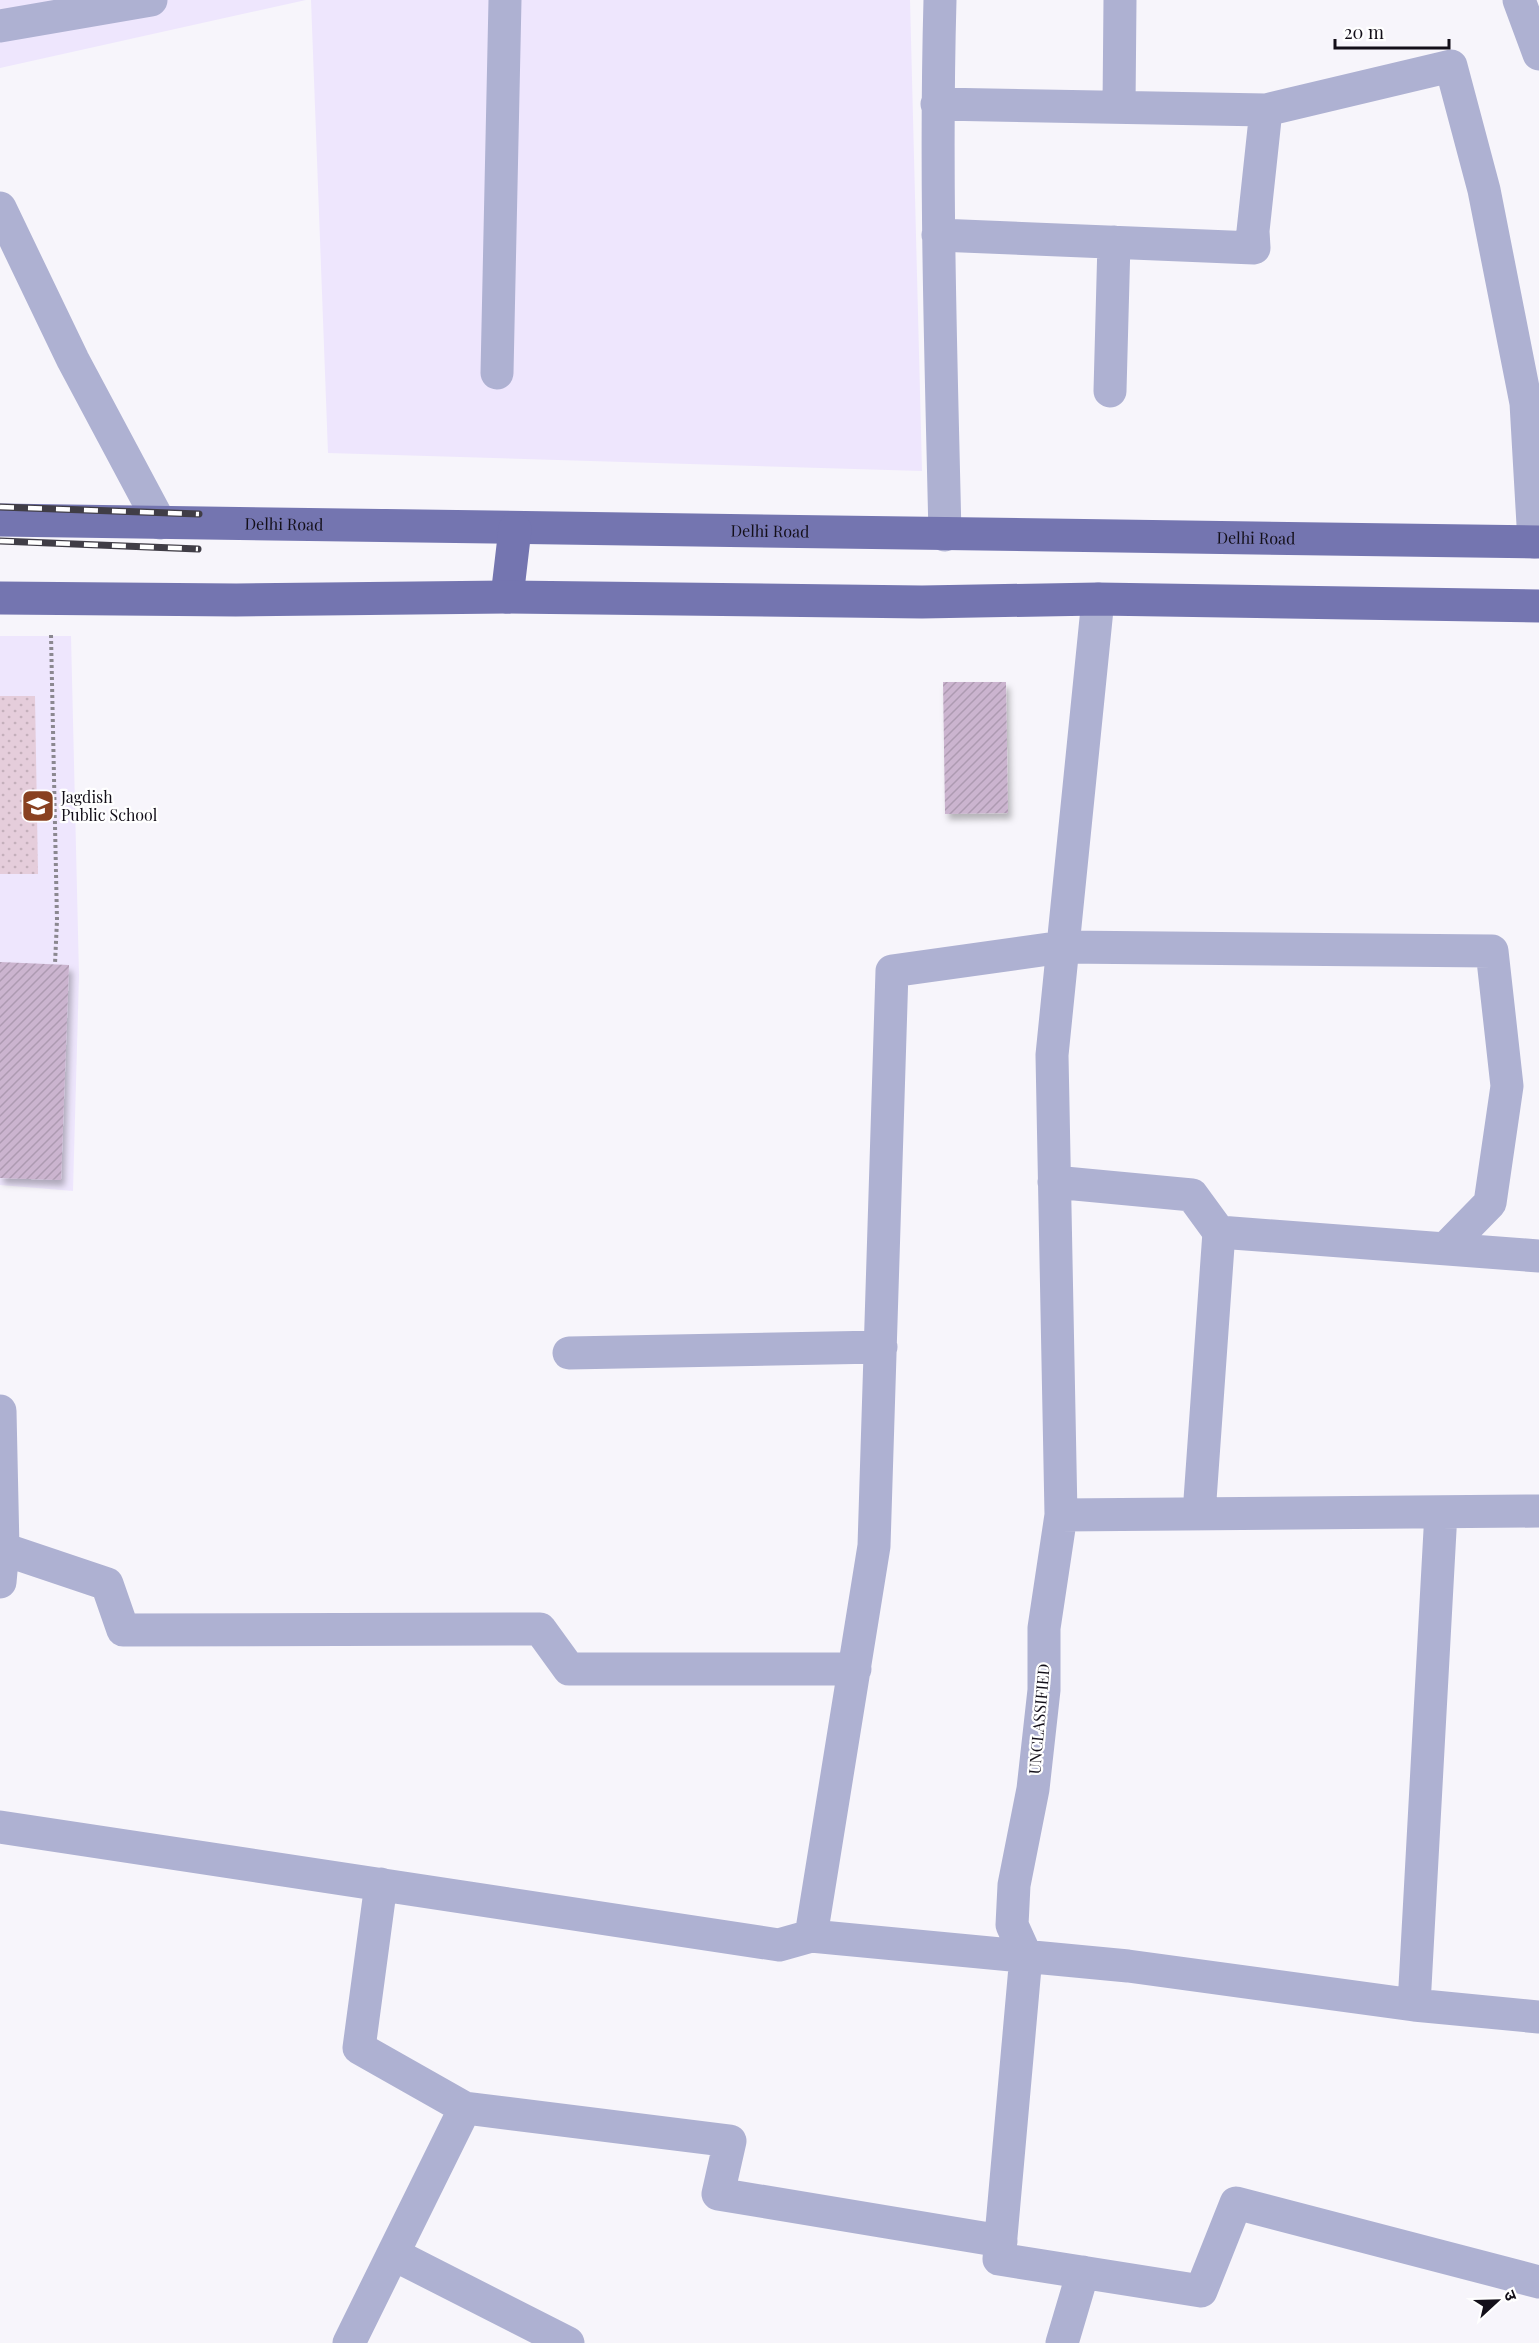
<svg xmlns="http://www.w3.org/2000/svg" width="1539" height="2343" font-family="'Playfair Display','Noto Sans Devanagari',serif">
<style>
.built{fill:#eee6fd}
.grass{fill:url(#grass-dots)}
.building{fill:url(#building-hatch);filter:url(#shadow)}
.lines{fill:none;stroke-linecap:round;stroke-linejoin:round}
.path{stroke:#8b8890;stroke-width:4;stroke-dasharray:3 3;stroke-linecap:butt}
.minor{stroke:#aeb1d2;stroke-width:33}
.primary{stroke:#7475b0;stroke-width:33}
.rail-casing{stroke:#403d46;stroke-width:7}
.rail{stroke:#fff;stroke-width:4.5;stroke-dasharray:14;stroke-linecap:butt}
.labels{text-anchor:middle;stroke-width:4.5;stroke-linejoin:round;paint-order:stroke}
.street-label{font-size:16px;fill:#130f19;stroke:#fff}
.poi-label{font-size:16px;fill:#130f19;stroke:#fff;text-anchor:start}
</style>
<defs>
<pattern id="grass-dots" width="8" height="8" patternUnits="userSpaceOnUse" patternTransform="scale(1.5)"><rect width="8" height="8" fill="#e5cddb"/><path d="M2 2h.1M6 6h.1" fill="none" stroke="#c4afbb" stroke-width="1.8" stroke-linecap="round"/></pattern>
<pattern id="building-hatch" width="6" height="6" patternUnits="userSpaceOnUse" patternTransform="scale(1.5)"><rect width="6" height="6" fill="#cbb4cf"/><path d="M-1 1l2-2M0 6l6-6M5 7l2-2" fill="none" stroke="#ad9ab1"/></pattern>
<filter id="shadow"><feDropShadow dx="3.5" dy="6" stdDeviation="3" flood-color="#0004"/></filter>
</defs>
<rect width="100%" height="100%" fill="#f7f5fb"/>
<path class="built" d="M0 0H306L0 68Z
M311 0H910L922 471 328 453Z
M0 636H71L79 975 73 1191 0 1185Z"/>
<path class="grass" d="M0 696H35L38 874H0Z"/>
<path class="building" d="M943 682H1006L1008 813 945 814Z
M0 962 69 965 61 1180 0 1178Z"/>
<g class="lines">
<path class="path" d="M51 635 57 920 55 964"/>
<path class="minor" d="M940 0C935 178 941 356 945 535
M1519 0 1539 54
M0 26 151 0
M937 104 1266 110 1253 231 1254 248 938 235
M1119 107 1120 0
M1266 110 1451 66 1484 190 1526 403 1534 542
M0 208 73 360 160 523
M497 373 505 0
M1110 391 1114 242
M1098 599 1052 1055 1061 1515 1539 1511
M1054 1182 1192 1195 1219 1232 1539 1256
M1446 1248 1490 1203 1507 1086 1492 951 1063 947 892 971 874 1546 811 1936 1128 1966 1414 2005 1539 2017
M569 1353 881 1347
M0 1411 3 1549 0 1582
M1199 1514 1219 1232
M1061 1515 1044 1628V1690L1033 1789 1014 1885 1012 1925 1026 1956 999 2259 1201 2291 1236 2203 1539 2282
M3 1549 107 1584 123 1630 540 1629 569 1669H855
M0 1827 779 1945 811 1936
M381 1884 359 2048 465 2108
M1414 2005 1441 1512
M393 2254 568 2343
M349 2343 465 2108 730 2141 718 2194 1001 2241
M1062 2343 1083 2272"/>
<g class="primary">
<path id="s1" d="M0 520 1539 542"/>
<path d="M507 597 515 529"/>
<path d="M0 598 236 600 507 597 922 602 1098 599 1539 606"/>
</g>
<g class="rail-casing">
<path id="rail" d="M0 507 199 514
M0 541 198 549"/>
</g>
<use href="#rail" class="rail"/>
</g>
<defs>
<g id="school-square" transform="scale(1.725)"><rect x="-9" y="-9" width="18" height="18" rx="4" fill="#894121" stroke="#fff"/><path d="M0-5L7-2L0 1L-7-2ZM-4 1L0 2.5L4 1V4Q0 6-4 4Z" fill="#fff"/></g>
</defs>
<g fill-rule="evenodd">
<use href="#school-square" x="38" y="806"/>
</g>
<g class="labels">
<g class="street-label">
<text dy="6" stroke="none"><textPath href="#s1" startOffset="284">Delhi Road</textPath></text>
<text dy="6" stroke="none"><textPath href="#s1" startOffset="770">Delhi Road</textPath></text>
<text dy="6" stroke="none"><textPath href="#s1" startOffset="1256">Delhi Road</textPath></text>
<text transform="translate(1039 1719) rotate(-85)" y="6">UNCLASSIFIED</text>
</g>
<g class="poi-label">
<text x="61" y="803">Jagdish<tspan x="61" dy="18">Public School</tspan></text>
</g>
</g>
<g transform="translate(1497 2301) rotate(68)" stroke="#ffffff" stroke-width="4.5" paint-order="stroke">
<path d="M0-4.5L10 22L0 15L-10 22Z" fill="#130f19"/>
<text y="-9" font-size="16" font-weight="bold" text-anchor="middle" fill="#130f19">उ</text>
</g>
<path d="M1335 39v9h114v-9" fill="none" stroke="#130f19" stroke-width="3"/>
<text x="1344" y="39" font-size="18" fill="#130f19" stroke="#ffffff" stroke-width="4.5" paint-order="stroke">20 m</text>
</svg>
